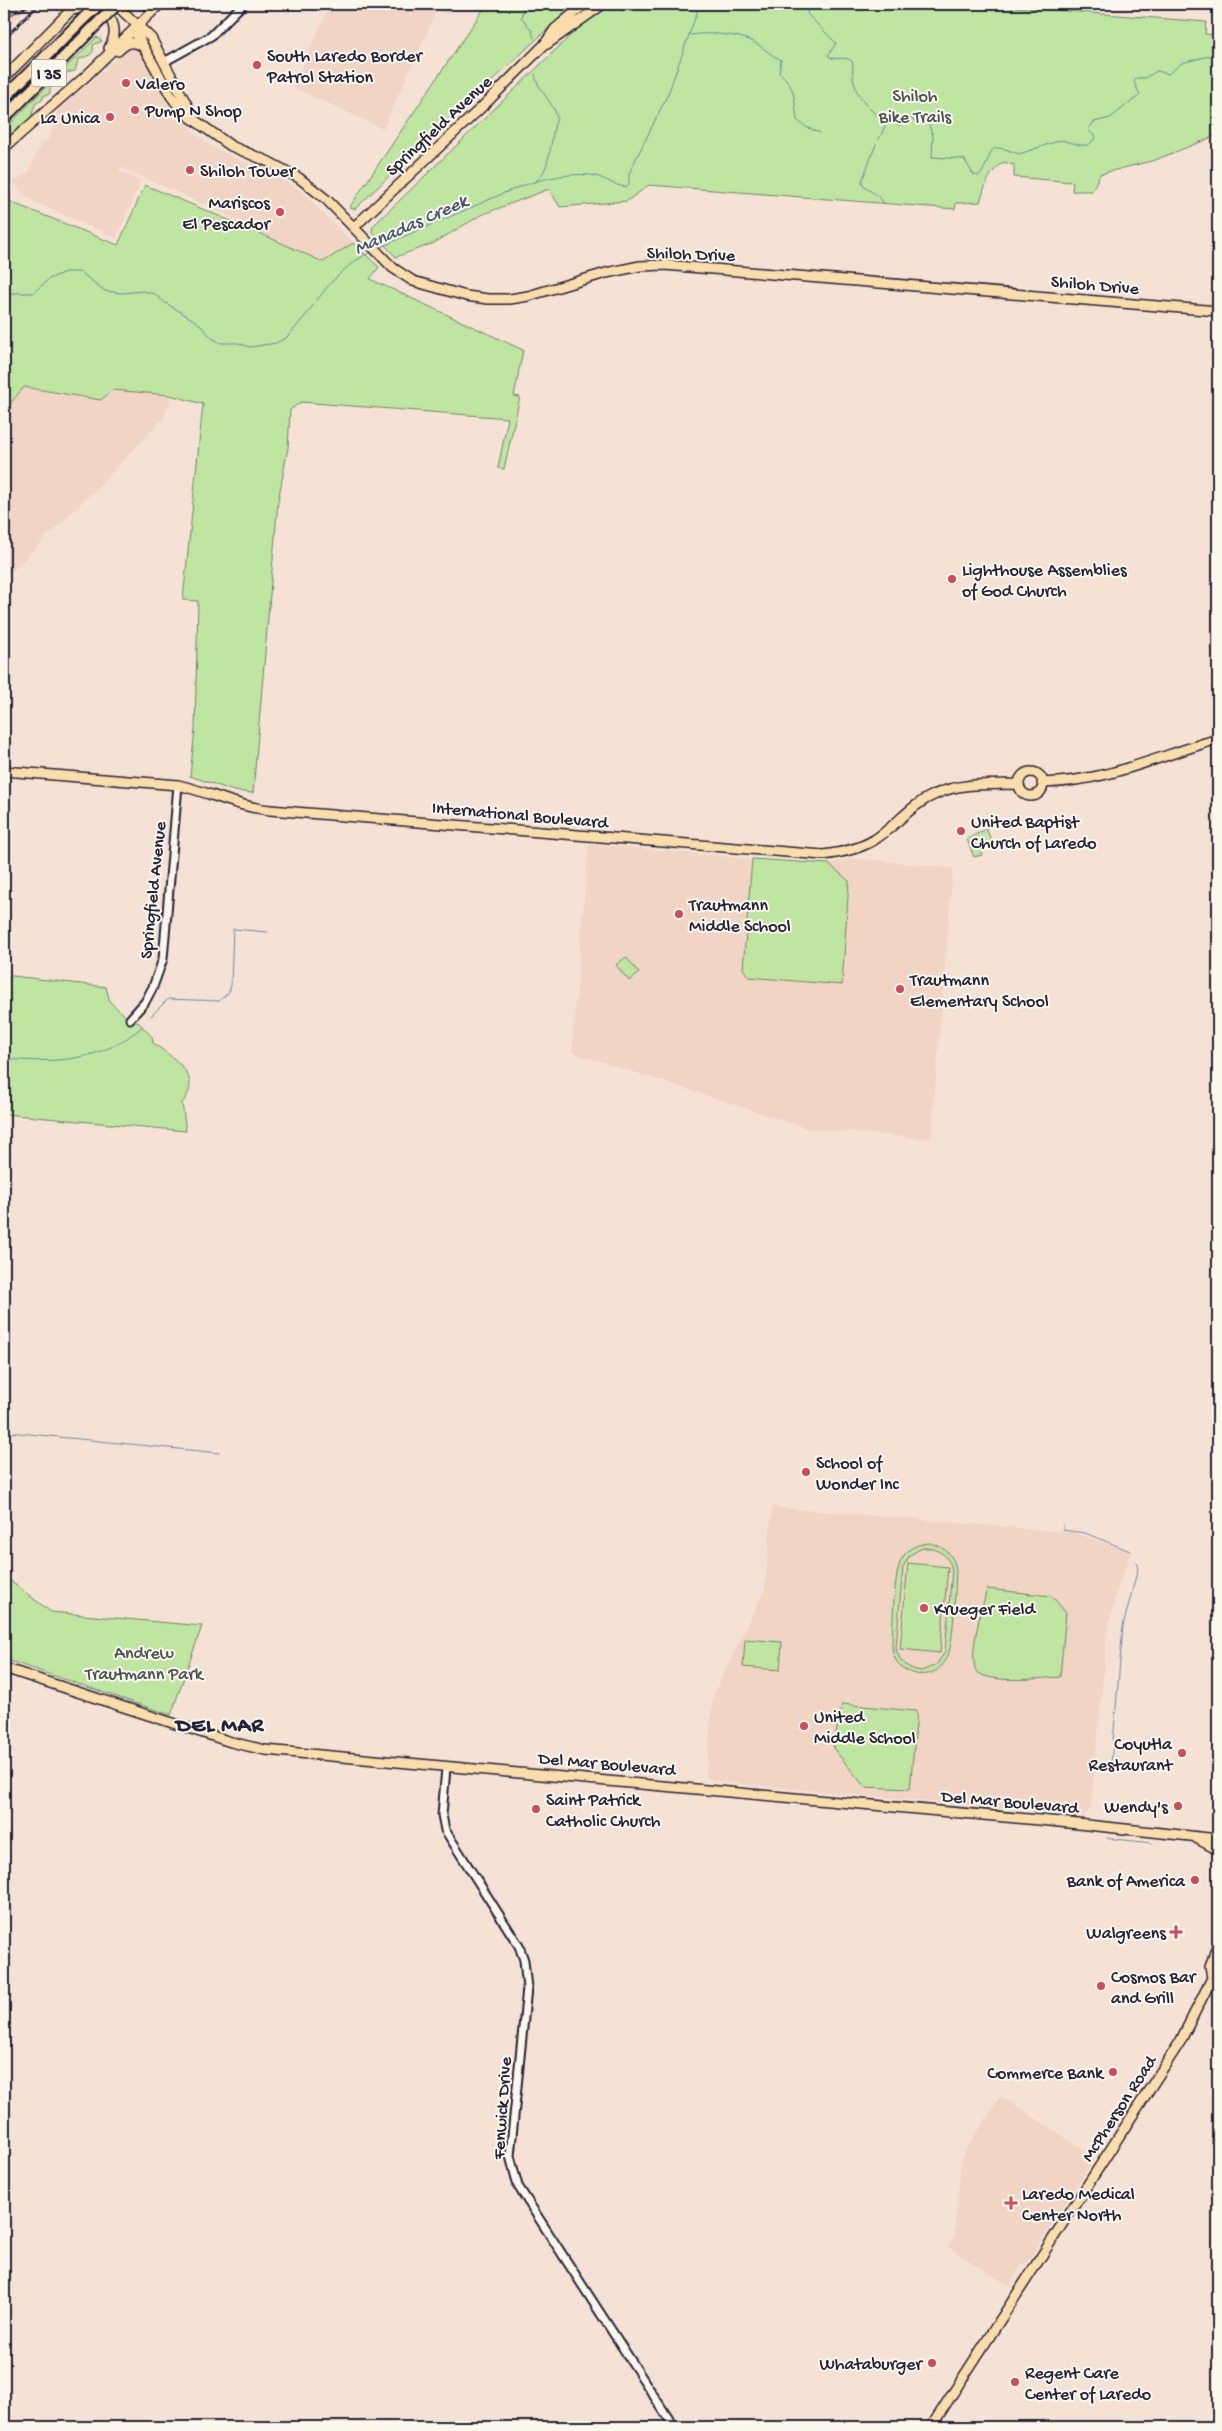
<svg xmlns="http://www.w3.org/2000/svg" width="1222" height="2431" font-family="'Gochi Hand',sans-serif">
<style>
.built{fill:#f1d4c3}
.green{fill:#bee6a1;stroke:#70846e;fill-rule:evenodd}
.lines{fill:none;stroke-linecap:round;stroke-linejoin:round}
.stream{stroke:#678aab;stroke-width:1}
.minor-casing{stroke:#22223b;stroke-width:11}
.major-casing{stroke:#22223b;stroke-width:12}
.highway-casing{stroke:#22223b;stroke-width:14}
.minor{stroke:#fbf7ec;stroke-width:7}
.major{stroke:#fbddab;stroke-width:9}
.highway{stroke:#fbddab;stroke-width:10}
.rail-casing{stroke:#22223b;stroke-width:3}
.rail{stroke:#fbf7ec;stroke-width:1;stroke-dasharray:4;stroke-linecap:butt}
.highway-bridge-casing{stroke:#22223b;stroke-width:14;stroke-linecap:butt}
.highway-bridge{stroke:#fbddab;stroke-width:10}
.poi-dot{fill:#d1495b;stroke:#fbf7ec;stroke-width:2}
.labels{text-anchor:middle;stroke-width:4;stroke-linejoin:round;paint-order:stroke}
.shield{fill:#fbf7ec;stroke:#636270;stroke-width:1}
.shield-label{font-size:16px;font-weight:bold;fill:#22223b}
.poi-label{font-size:18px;fill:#22223b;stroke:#fbf7ec;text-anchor:start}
.park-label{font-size:18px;fill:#495354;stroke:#fbf7ec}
.street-label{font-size:18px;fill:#22223b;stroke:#fbf7ec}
.water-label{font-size:19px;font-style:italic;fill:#445673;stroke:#fbf7ec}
.district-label{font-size:22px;font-weight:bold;letter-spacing:1px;fill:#22223b;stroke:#fbf7ec}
</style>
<rect width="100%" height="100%" fill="#f5e2d4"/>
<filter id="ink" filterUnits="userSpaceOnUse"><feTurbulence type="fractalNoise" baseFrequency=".02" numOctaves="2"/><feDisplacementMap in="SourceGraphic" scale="10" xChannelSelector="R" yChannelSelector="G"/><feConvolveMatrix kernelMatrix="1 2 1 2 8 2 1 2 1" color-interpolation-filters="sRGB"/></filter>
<g filter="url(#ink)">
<path class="built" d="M4 4H31L4 30Z
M331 4H454L449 15 437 10 383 129 293 87Z
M133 45 140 49 174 109 195 133 214 148 281 178 302 192 353 243 323 262 255 231 256 228 121 167 119 171 141 181 116 238 26 198 14 182 29 171 41 144 48 140 58 109 108 67 125 49Z
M24 387 100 400 112 390 170 395V402L163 418 101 484 4 579V411Z
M592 844 752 859 743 970 749 977 841 985 849 881 829 864 853 858 953 868 931 1139 807 1128 572 1052 588 847Z
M772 1507 1075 1533 1131 1552 1117 1589 1107 1633 1091 1809 1083 1816 712 1781 706 1775 713 1695 765 1589Z
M1001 2096 1095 2157 1028 2261 1021 2266 1013 2278 1011 2287 948 2247 954 2237 961 2161 966 2149Z"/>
<path class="green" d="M487 4H574L473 99 456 112 355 209 349 208Z
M612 4H977L1206 22 1205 34 1218 35V135L1155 160 1100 174 1092 191H1072L1073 182 1014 177V165L1004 162C989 171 985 186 980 202L956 203 955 209 649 185 627 201 560 207 549 189 481 215 434 243 396 257 372 232 373 226 570 36 593 16Z
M97 37 102 41 93 45C95 57 86 55 78 60L75 71 59 74Z
M50 83V93L47 95H44L42 100 35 104 31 118 4 142V130Z
M145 185 255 231 323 262 353 243 379 267 370 279 523 350 514 396 520 397 504 469 498 468 508 418 301 402 290 410 288 448 278 501 253 793 234 791 190 776 195 729 198 601 183 600 203 404 170 395 112 390 101 400 24 387 4 411V205L8 201 118 245Z
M986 829 992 841 979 848 982 855 974 857 967 839Z
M752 859 829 864 849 881 842 985 749 977 743 969Z
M626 957 639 973 629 981 616 965Z
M4 975 106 987 110 1002 133 1023 138 1022 152 1037 153 1043C172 1057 205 1076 182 1103L186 1131 4 1114Z
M930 1543C944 1547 954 1554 956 1570 955 1589 954 1644 947 1658 932 1688 890 1674 892 1643 893 1624 893 1570 903 1557 909 1547 918 1544 930 1543ZM922 1548C938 1547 949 1555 952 1570L945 1652 936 1665 921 1671C907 1669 898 1661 896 1647L903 1567 910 1555Z
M908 1563 948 1567 940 1653 900 1649Z
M4 1576 51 1612 202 1626 171 1715 4 1659Z
M987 1589 1052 1596 1066 1613 1060 1677C1041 1678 990 1685 976 1671 968 1653 982 1609 987 1589Z
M745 1639 782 1642 780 1670 743 1667Z
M842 1704 915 1711 917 1713 910 1789 865 1787 833 1748Z"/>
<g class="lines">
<path class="stream" d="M525 4 521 17 532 31 534 38
M752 4 770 10 788 4
M811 4 807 9 808 15 836 43 828 56C835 62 845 55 852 61 854 66 852 71 853 77 856 101 877 120 900 125L911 118 917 123 928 122 933 136 932 157 964 159 973 174 977 176 981 174C995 152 984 140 1019 154L1061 140 1080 145H1088L1094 140 1095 136 1088 130 1094 122 1110 118 1140 95 1134 82 1137 78H1145L1157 71 1168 74 1182 63 1212 55 1218 58
M822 4 825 8 842 4
M613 7 624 11 630 10 635 4
M691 35C707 32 736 34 752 41 762 46 770 55 781 60L779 73C796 85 794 101 797 120L806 127 820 133
M535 74C537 91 554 101 557 118 549 138 553 167 536 181
M879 139 887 122
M876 144 862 181 863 186 878 196 884 203
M379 248C406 235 435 223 463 211 503 194 545 171 590 175 603 176 613 186 626 187L629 184V174L633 165 668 94 700 4
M4 290 9 293H33L49 279 65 272H80L105 291 122 293 143 291 155 294 164 302 197 322 212 338 221 343H238L250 347 276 343 286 338C316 308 329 272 371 252
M151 1016 168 999 219 1001 229 992 231 985 233 929 268 932
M4 1059C56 1063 102 1062 143 1026
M9 1432 219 1453
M1063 1525V1530L1085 1533 1130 1551
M1111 1765 1123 1626 1138 1568 1136 1562
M1107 1838 1152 1843"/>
<g class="minor-casing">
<path id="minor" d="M164 62 211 36 243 4
M130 1019 145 1002 153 987 163 959 178 785
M446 1768 442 1815 445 1830 519 1946 524 1960 527 1988 510 2156 518 2186 674 2427"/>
</g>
<g class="major-casing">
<path id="major" d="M115 4 151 38 194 118
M144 4H151
M73 10C101 0 125 22 109 48
M137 25V35L171 96 183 112 231 146 269 162 299 178 327 200 393 268 413 281 466 296 488 299H510L528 296 606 273 640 266 664 265 1218 311
M547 44 603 4
M118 51C126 43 134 39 143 47
M4 78 77 4
M4 148 86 76 160 4
M354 227 485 104 544 45 555 29 585 4
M4 771 178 785C209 792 238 807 270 810L823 855C840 853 859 849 874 840 896 826 911 804 936 794 961 782 992 785 1019 784
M1019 784a12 12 0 1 1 24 0a12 12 0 1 1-24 0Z
M1042 783C1109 781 1156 757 1218 739
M4 1668 231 1742 265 1750 1050 1821 1218 1839
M1196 1838 1218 1850
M1212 1978 1210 1967 1218 1943
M931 2427 1180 2042 1212 1978 1218 1971"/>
</g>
<g class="highway-casing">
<path id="highway" d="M4 98 84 18
M4 118 94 27"/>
</g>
<use href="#minor" class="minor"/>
<use href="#major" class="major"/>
<use href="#highway" class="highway"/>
<g class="rail-casing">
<path id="rail" d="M4 17 32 4
M4 39 39 4"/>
</g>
<use href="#rail" class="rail"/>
<g class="highway-bridge-casing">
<path id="highway-bridge" d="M84 18 99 4
M94 27 117 4"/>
</g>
<use href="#highway-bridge" class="highway-bridge"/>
</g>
</g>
<g class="poi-dot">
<circle cx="257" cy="65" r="5"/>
<circle cx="126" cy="83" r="5"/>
<circle cx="135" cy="110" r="5"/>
<circle cx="110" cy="117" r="5"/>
<circle cx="190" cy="170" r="5"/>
<circle cx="280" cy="212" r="5"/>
<circle cx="952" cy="579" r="5"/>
<circle cx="961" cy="831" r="5"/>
<circle cx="679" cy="914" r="5"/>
<circle cx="900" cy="989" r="5"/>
<circle cx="806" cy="1472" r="5"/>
<circle cx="924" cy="1608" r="5"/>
<circle cx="804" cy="1726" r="5"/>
<circle cx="1182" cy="1753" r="5"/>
<circle cx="1178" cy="1806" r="5"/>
<circle cx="536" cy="1809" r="5"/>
<circle cx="1195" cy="1880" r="5"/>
<path d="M1173.5 1924.5h5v5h5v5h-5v5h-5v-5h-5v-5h5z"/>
<circle cx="1101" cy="1986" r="5"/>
<circle cx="1113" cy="2072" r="5"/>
<path d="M1008.5 2195.5h5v5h5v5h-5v5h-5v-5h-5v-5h5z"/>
<circle cx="932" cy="2363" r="5"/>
<circle cx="1015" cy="2382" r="5"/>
</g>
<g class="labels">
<rect class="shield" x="31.5" y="59.5" width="35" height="27" rx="4"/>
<g class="shield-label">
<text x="49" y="79">I 35</text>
</g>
<g class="poi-label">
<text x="267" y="61">South Laredo Border<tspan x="267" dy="21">Patrol Station</tspan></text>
<text x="136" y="89">Valero</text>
<text x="145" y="116">Pump N Shop</text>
<text x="100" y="123" text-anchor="end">La Unica</text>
<text x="200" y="176">Shiloh Tower</text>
<text x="270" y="208" text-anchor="end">Mariscos<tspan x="270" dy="21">El Pescador</tspan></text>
<text x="962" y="575">Lighthouse Assemblies<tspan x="962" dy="21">of God Church</tspan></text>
<text x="971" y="827">United Baptist<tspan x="971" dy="21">Church of Laredo</tspan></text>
<text x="689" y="910">Trautmann<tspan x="689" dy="21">Middle School</tspan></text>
<text x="910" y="985">Trautmann<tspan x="910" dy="21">Elementary School</tspan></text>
<text x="816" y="1468">School of<tspan x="816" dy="21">Wonder Inc</tspan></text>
<text x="934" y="1614">Krueger Field</text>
<text x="814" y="1722">United<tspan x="814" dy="21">Middle School</tspan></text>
<text x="1172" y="1749" text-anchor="end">Coyutla<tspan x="1172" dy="21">Restaurant</tspan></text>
<text x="546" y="1805">Saint Patrick<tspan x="546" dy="21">Catholic Church</tspan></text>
<text x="1168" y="1812" text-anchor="end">Wendy's</text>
<text x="1185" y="1886" text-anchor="end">Bank of America</text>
<text x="1166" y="1938" text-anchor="end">Walgreens</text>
<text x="1111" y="1982">Cosmos Bar<tspan x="1111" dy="21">and Grill</tspan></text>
<text x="1103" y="2078" text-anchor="end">Commerce Bank</text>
<text x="1022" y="2199">Laredo Medical<tspan x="1022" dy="21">Center North</tspan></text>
<text x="922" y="2369" text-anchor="end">Whataburger</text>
<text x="1025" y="2378">Regent Care<tspan x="1025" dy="21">Center of Laredo</tspan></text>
</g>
<g class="park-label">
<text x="915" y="101">Shiloh<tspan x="915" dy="21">Bike Trails</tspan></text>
<text x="144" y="1658">Andrew<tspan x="144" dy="21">Trautmann Park</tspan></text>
</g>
<g class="street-label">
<text transform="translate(438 125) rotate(-43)" y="6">Springfield Avenue</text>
<text transform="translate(691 253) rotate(2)" y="6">Shiloh Drive</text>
<text transform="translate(1095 284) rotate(5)" y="6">Shiloh Drive</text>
<text transform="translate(520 814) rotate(5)" y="6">International Boulevard</text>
<text transform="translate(152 890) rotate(-84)" y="6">Springfield Avenue</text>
<text transform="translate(607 1763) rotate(5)" y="6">Del Mar Boulevard</text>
<text transform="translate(1010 1801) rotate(5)" y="6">Del Mar Boulevard</text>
<text transform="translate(501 2108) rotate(-86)" y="6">Fenwick Drive</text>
<text transform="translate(1118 2108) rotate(-57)" y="6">McPherson Road</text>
</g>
<g class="water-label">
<text transform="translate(410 223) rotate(-24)" y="7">Manadas Creek</text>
</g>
<g class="district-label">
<text x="220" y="1731">DEL MAR</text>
</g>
</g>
<rect width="1222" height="2431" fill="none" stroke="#fbf7ec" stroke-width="20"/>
<rect x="10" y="10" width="1202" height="2411" fill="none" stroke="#22223b" stroke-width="2" filter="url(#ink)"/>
</svg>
